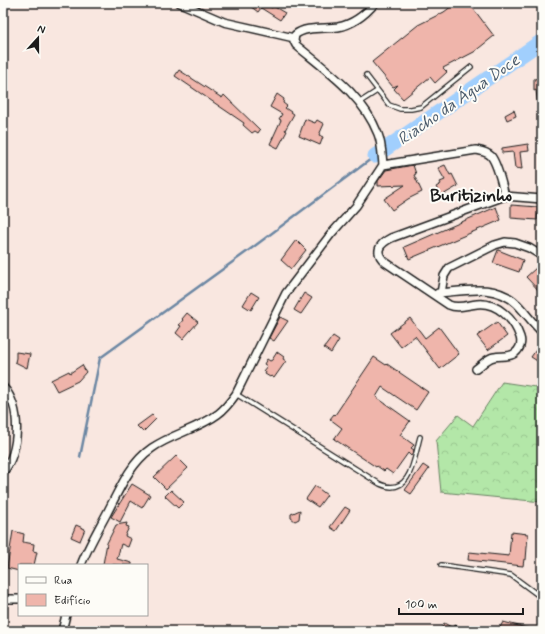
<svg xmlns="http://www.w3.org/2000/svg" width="545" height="634" font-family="Mynerve,sans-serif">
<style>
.forest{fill:url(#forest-crowns);stroke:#688262}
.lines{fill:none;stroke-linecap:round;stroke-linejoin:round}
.stream{stroke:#6c87a3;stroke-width:2.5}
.river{stroke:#a1cffd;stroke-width:15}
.building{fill:#efb5ab;stroke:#1c1c1c}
.service-casing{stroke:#1c1c1c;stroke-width:6}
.minor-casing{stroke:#1c1c1c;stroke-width:10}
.service{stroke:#fdfcf7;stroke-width:3.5}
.minor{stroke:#fdfcf7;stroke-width:7}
.labels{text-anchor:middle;stroke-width:4;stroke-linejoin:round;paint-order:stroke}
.water-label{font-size:17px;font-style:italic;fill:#4b5b6b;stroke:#fdfcf7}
.quarter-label{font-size:18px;font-weight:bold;fill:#1c1c1c;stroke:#fdfcf7}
</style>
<defs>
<pattern id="forest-crowns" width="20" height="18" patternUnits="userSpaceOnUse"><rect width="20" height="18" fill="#b3e7a8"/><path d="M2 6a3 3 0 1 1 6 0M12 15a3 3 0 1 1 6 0" fill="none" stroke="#99c690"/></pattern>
</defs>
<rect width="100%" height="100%" fill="#f9e7e0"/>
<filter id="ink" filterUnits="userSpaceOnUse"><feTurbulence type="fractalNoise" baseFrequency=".025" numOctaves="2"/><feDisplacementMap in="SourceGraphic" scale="8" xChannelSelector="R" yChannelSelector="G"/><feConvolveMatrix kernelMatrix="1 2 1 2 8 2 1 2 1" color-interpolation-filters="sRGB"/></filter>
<g filter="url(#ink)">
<path class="forest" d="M502 382 542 388V502L441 492 436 441 458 415 473 426Z"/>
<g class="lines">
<path class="stream" d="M80 457 100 358 252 248 375 156"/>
<path class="river" d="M375 156 542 41"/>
</g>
<path class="building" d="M246 3H265L272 8 273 6 285 13 280 20 261 8 258 12Z
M456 3H469L494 36 474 52 443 68 447 72 435 83 430 77 403 99 394 89 398 85 393 87 372 62 418 25 444 12Z
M179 70 222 98 224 95 260 130 258 133 255 131 252 133 243 125 244 123 175 76Z
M541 78 542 84V106L538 107 536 90 534 91V79Z
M277 94 284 99 283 103 287 106 285 108 294 114 285 130 287 131 278 148 270 144 281 120 279 119 282 114 270 107Z
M514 110 516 116 507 120 505 115Z
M305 119 315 123 317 120 324 124 319 135 323 137 320 145 299 136Z
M528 144 529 151 520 152 522 169 515 168 513 152 502 153V148Z
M413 165 416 174 414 175 422 192 408 199 392 210 384 199 405 185 378 186V181L386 170Z
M445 165 450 175 452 174 458 186 441 196 436 187 441 184 440 182 445 180 438 168Z
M511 205 538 207 537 220 511 218Z
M496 207 501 220 409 259 404 247Z
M296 240 306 250 291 269 281 260Z
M498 250 523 260 519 272 493 263Z
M536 268 542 275V294L526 277Z
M251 292 259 297 251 310 243 305Z
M304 293 312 298 301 314 299 313 294 310Z
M187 313 198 322 183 339 176 333 181 326 179 325 183 320 182 319Z
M280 317 288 321 274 341 269 338Z
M410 318 425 338 439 327 459 354 440 369 415 336 401 347 390 333Z
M497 322 507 336 488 350 477 336Z
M333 336 339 340 331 353 324 348Z
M536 350 542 353V364L531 357Z
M16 352 30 354 27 368 15 362 16 358Z
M277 352 284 357 283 359 286 361 274 378 271 376 270 377 265 374 266 372 263 371 267 366 264 364 267 359 270 361 272 360Z
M374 357 386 365 387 364 428 392 416 410 382 387 376 397 410 421 400 435 414 445 411 448 414 450 413 453 411 456 408 453 393 474 386 469 384 471 377 466 376 467 334 439 342 428 330 419 334 414 335 415Z
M82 365 86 372 78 381 57 391 51 380 69 371 70 373Z
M152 415 156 419 143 432 137 426Z
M176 456 188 468 166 489 154 477Z
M423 465 429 469 411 494 405 490Z
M132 484 150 495 142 508 131 501 120 522 111 517Z
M315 486 327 495 318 507 306 499Z
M171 490 184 502 178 508 165 496Z
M345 507 350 510 336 531 330 527Z
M300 510 299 519 295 521 291 518V514Z
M127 523 126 526 129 527 125 536 131 539 128 547 121 544 117 559 132 563V565L103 564 107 543 116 525Z
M76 525 85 529 80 541 71 537Z
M13 531 24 534 23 542 34 544 33 551 37 552 34 565H19V571L7 568Z
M511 532 528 534 526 560 524 559 523 566 468 560 469 552 509 556Z
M503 622 531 629 530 631H498Z
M444 623 453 628 455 631H440Z"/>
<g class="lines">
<g class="service-casing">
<path id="service" d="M366 75 389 105 400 109H411L421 107 471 67
M360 102 377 91
M236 394 380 484C411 498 414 458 420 437
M441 565 511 575 542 598
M456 628 462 631"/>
</g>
<g class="minor-casing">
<path id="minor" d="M180 3 224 22 294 38
M383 165 476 150C481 151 487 152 491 156 498 165 502 185 505 196
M438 293C465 291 495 283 517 304 526 313 533 324 542 332
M441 293 444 276 449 268 495 245 505 242 515 243 529 248 542 256
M476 369C482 365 487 358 494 357 501 355 509 358 515 353 520 349 522 343 520 337 514 319 497 302 477 304 467 305 458 309 449 305L385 262C374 252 379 244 391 238L505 196 542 199
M3 387C22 406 20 453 3 472
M81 565C88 547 98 530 107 513 119 490 130 463 152 448 172 434 198 429 218 414 225 409 231 401 236 394L286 293 331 234 356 206 383 165C382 155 382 144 378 134 363 95 327 71 296 45L294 41 295 35C305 26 325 29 338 27 354 24 365 15 375 3
M3 599H19
M62 631 66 615"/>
</g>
<use href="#service" class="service"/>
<use href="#minor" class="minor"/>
</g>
</g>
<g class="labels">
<g class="water-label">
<text transform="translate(458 99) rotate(-35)" y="6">Riacho da Água Doce</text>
</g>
<g class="quarter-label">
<text x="471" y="201">Buritizinho</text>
</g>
</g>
<rect width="545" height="634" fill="none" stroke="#fdfcf7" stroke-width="16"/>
<rect x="8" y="8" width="529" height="618" fill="none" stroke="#1c1c1c" stroke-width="1.5" filter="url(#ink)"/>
<rect x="18" y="564" width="130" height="52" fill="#fdfcf7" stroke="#a3a29f"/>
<rect x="26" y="577" width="20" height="6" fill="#fdfcf7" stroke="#a3a29f"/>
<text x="54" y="584" font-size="12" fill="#1c1c1c">Rua</text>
<rect x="26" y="594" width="20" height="12" fill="#efb5ab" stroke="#a3a29f"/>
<text x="54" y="604" font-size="12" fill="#1c1c1c">Edifício</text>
<g transform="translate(38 38) rotate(21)" stroke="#fdfcf7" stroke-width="3" paint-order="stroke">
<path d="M0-3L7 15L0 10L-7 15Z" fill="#1c1c1c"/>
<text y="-6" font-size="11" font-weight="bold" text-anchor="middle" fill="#1c1c1c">N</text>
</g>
<path d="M399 608v6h124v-6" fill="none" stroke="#1c1c1c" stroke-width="2"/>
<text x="405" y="608" font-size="12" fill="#1c1c1c" stroke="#fdfcf7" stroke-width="3" paint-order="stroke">100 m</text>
</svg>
